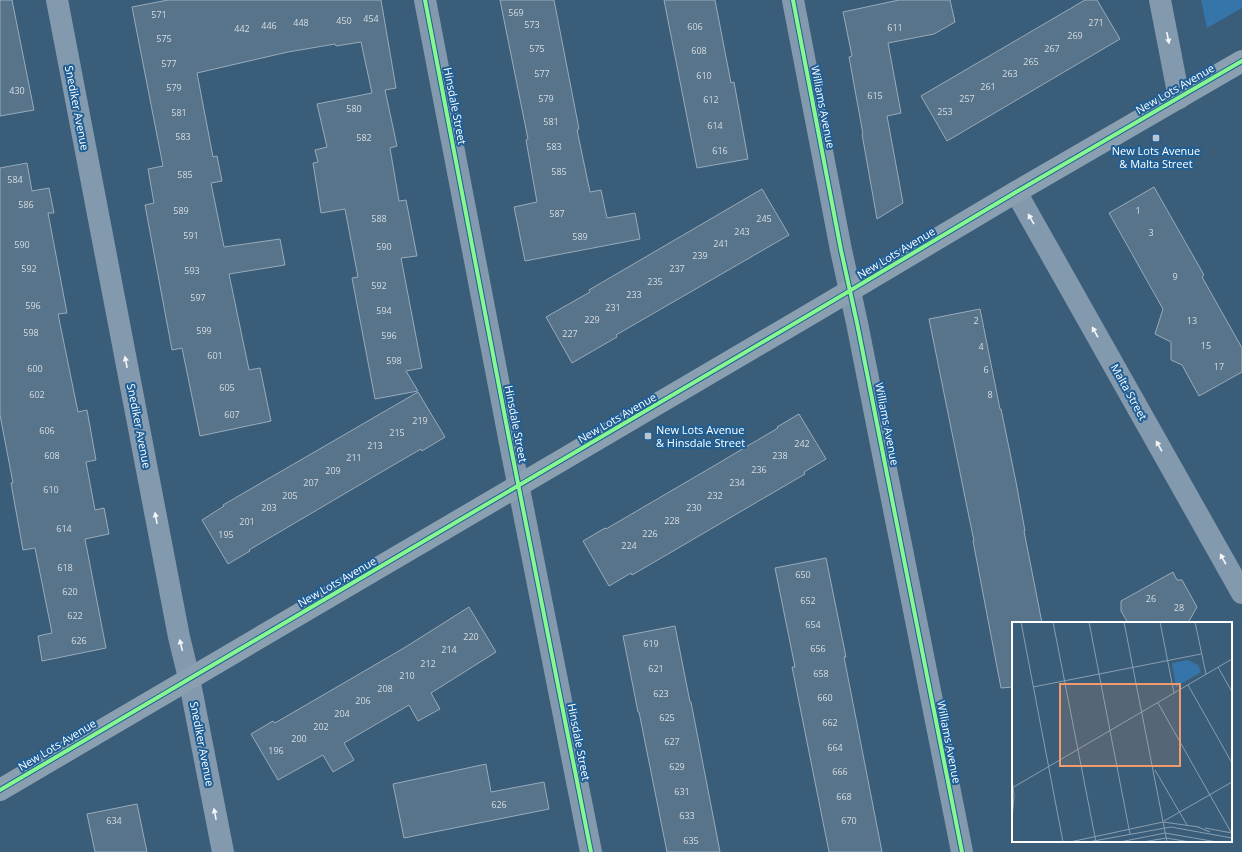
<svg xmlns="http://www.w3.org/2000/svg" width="1242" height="852" font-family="'Open Sans',sans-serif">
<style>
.green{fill:#3575aa}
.building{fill:#58748a;stroke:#98abba}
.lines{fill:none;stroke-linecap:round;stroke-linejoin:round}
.street{stroke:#8399ad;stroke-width:22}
.secondary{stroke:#8aa0b1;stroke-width:22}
.cycleway-casing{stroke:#1f5f95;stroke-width:6}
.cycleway{stroke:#87f88f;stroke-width:4}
.oneway{fill:#f3f5f7}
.poi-dot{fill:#bac6d0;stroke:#1f5f95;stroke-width:1.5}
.labels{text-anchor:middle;stroke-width:4;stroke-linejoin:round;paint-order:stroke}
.number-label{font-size:9px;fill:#d5dce2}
.street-label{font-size:11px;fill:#fff;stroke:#1f5f95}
.poi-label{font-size:11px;fill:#fff;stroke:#1f5f95}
.inset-road{fill:none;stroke:#899eaf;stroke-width:1}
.view{fill:#f19b6d;fill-opacity:0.15;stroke:#f19b6d;stroke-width:2}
.inset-edge{fill:none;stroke:#fff;stroke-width:2}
</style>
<rect width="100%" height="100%" fill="#3a5d7a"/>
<path class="green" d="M1201 0H1242V8L1207 28Z"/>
<path class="building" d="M0 0H12L34 110 0 116Z
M168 0H381L396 88 385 90 397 146 390 148 399 201 406 200 417 256 401 258 422 368 406 371 418 391 375 399 352 278 358 277 345 209 321 213 313 163 318 162 315 150 327 147 317 104 372 93 361 42 336 46 335 44 288 52 197 73 213 157 217 156 222 181 211 183 224 247 280 239 285 265 229 274 249 370 260 368 271 421 200 436 182 348 172 350 145 205 154 203 148 169 163 166 132 7Z
M500 0H554L579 129 577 130 590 192 601 190 607 218 635 213 640 239 525 261 514 207 537 202 526 140 528 139Z
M664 0H715L731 83 734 82 748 159 697 168Z
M899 0H950L955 22 934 34 888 43 901 113 887 116 903 203 877 219 862 134H863L849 57 852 56 843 12Z
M1085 0H1097L1120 39 947 141 921 96Z
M27 163 32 191 49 188 54 213H48L67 313 58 314 78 412 87 410 96 460 86 462 95 510 104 508 109 534 85 539 106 648 42 661 38 636 52 633 35 548 23 550 11 483H13L0 415V168Z
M1154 187 1204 275 1202 277 1242 348V372L1199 396 1182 365 1171 360V342L1155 334 1163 309 1109 213Z
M762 189 789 235 616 335 617 337 572 363 546 317 590 292 589 290Z
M980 309 1000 409H1001L1016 482 1025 531H1024L1042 623H1013V687L1001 688 973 541H974L969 517 929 319Z
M418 392 445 437 422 451 421 449 378 474 249 550 250 551 228 564 202 520 224 506 223 505Z
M799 414 826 459 804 472 805 474 632 575 631 573 609 586 583 541 605 528 606 529 712 467 778 428 777 427Z
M826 558 846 657H844L882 852H829L792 667H795L775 568Z
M1173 572 1177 580H1182L1197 607 1188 623H1128L1121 611V601Z
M469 607 496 652 431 693 440 709 418 721 409 705 344 743 354 760 333 772 323 755 278 780 251 734 273 721 275 723 404 648Z
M675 626 690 702H691L720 852H667L639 712H638L623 636Z
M486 764 491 792 544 782 549 809 404 838 393 784Z
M137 804 147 852H95L87 814Z"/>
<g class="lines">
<path class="street" d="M57 0 179 637 189 678 223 852
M425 0 510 443 591 852
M793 0 841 250 857 323 962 852
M1160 0 1179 98
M1016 192 1242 593"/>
<path class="secondary" d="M0 790 819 309 1016 192 1242 61"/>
<g class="cycleway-casing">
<path id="cycleway" d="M425 0 510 443 591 852
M793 0 841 250 857 323 962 852
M0 790 819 309 1016 192 1242 61"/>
</g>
<use href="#cycleway" class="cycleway"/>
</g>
<defs><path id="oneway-solid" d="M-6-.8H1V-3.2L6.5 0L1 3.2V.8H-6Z"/></defs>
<g class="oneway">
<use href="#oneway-solid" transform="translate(1168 38) rotate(79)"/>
<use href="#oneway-solid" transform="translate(1031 219) rotate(-120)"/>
<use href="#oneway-solid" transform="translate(1095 332) rotate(-119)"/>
<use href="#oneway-solid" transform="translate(126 362) rotate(-101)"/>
<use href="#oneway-solid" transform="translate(1159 446) rotate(-119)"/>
<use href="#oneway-solid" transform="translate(156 518) rotate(-101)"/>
<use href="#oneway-solid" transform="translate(1223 559) rotate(-119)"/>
<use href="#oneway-solid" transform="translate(181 645) rotate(-104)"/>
<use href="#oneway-solid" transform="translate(215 814) rotate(-101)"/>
</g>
<g class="poi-dot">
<rect x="1152" y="134" width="8" height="8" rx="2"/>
<rect x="644" y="432" width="8" height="8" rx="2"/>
</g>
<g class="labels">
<g class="number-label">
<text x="516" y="16">569</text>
<text x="159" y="18">571</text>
<text x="371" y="22">454</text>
<text x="344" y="24">450</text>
<text x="301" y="26">448</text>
<text x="1096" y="26">271</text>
<text x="532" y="28">573</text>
<text x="269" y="29">446</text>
<text x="695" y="30">606</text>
<text x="895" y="31">611</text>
<text x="242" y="32">442</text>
<text x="1075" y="39">269</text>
<text x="164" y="42">575</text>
<text x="537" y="52">575</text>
<text x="1052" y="52">267</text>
<text x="699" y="54">608</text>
<text x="1031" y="65">265</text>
<text x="169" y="67">577</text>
<text x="542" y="77">577</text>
<text x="1010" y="77">263</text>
<text x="704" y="79">610</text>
<text x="988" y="90">261</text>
<text x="174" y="91">579</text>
<text x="17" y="94">430</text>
<text x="875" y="99">615</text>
<text x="546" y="102">579</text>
<text x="967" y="102">257</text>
<text x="711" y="103">612</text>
<text x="354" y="112">580</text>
<text x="945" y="115">253</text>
<text x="179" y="116">581</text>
<text x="551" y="125">581</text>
<text x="715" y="129">614</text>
<text x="183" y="140">583</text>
<text x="364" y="141">582</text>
<text x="554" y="150">583</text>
<text x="720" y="154">616</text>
<text x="559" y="175">585</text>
<text x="185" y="178">585</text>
<text x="15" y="183">584</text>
<text x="26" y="208">586</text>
<text x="181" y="214">589</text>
<text x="1138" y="214">1</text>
<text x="557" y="217">587</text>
<text x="379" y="222">588</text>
<text x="764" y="222">245</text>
<text x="742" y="235">243</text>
<text x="1151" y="236">3</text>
<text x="191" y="239">591</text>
<text x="580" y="240">589</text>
<text x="721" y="247">241</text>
<text x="22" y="248">590</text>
<text x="384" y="250">590</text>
<text x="700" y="259">239</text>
<text x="29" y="272">592</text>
<text x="677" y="272">237</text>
<text x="192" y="274">593</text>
<text x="1175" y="280">9</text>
<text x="655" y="285">235</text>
<text x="379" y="289">592</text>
<text x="634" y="298">233</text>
<text x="198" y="301">597</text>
<text x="33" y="309">596</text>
<text x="613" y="311">231</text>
<text x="384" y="314">594</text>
<text x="592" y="323">229</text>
<text x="976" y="324">2</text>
<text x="1192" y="324">13</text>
<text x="204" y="334">599</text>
<text x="31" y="336">598</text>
<text x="570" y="337">227</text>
<text x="389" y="339">596</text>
<text x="1206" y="349">15</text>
<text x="981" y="350">4</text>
<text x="215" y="359">601</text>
<text x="394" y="364">598</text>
<text x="1219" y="370">17</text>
<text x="35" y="372">600</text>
<text x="986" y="373">6</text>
<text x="227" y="391">605</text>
<text x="37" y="398">602</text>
<text x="990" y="398">8</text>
<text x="232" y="418">607</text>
<text x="420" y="424">219</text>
<text x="47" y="434">606</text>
<text x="397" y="436">215</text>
<text x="802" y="447">242</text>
<text x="375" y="449">213</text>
<text x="52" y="459">608</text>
<text x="780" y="459">238</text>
<text x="354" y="461">211</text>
<text x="759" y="473">236</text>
<text x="333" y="474">209</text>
<text x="311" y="486">207</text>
<text x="737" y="486">234</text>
<text x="51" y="493">610</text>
<text x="290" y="499">205</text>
<text x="715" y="499">232</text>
<text x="269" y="511">203</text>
<text x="694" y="511">230</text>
<text x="672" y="524">228</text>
<text x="247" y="525">201</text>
<text x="64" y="532">614</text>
<text x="650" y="537">226</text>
<text x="226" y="538">195</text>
<text x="629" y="549">224</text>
<text x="65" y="571">618</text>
<text x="803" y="578">650</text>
<text x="70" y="595">620</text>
<text x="1151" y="602">26</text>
<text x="808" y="604">652</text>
<text x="1179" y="611">28</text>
<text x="75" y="619">622</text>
<text x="813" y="628">654</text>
<text x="471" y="640">220</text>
<text x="79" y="644">626</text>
<text x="651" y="647">619</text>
<text x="818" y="652">656</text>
<text x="449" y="653">214</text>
<text x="428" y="667">212</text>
<text x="656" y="672">621</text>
<text x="821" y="677">658</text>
<text x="407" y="679">210</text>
<text x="385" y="692">208</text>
<text x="661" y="697">623</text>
<text x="825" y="701">660</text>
<text x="363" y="704">206</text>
<text x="342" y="717">204</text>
<text x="667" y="721">625</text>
<text x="830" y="726">662</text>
<text x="321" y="730">202</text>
<text x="299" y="742">200</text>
<text x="672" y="745">627</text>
<text x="835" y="751">664</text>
<text x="276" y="754">196</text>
<text x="677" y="770">629</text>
<text x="840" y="775">666</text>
<text x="682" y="795">631</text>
<text x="844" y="800">668</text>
<text x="499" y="808">626</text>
<text x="687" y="819">633</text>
<text x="114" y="824">634</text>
<text x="849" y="824">670</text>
<text x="691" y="844">635</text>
</g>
<g class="street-label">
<text transform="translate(1175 89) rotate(-30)" y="4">New Lots Avenue</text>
<text transform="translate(455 106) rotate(79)" y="4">Hinsdale Street</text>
<text transform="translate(823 107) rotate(79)" y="4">Williams Avenue</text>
<text transform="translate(77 108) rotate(79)" y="4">Snediker Avenue</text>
<text transform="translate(896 253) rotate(-31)" y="4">New Lots Avenue</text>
<text transform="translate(1129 392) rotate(61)" y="4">Malta Street</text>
<text transform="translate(617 418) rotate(-30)" y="4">New Lots Avenue</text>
<text transform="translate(516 424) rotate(79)" y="4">Hinsdale Street</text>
<text transform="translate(887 424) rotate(79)" y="4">Williams Avenue</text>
<text transform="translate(139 426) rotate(79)" y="4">Snediker Avenue</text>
<text transform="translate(337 582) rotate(-30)" y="4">New Lots Avenue</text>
<text transform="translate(579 742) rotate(79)" y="4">Hinsdale Street</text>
<text transform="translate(949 742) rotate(79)" y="4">Williams Avenue</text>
<text transform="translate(202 744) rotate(79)" y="4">Snediker Avenue</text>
<text transform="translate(57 745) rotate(-31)" y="4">New Lots Avenue</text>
</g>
<g class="poi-label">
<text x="1156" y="155">New Lots Avenue<tspan x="1156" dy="13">&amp; Malta Street</tspan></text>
<text x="656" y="434" text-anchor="start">New Lots Avenue<tspan x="656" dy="13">&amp; Hinsdale Street</tspan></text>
</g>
</g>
<g transform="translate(1012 622)">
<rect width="220" height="220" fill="#3a5d7a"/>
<path d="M176 38 186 43 189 50 164 65 160 41Z" fill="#3575aa"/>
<path class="inset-road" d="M9 0 51 220M41 0 84 220M77 0 118 212M112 0 155 220M148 0 162 71M183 0 194 52M206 45 220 70M176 63 220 141M21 65 189 32M146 81 220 212M143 148 175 203M0 156 2 174 0 198M0 166 220 37M152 199 220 160M186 205 198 210M193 206 220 211M58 220 151 200 187 205M76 220 159 205 220 216M108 220 153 211 205 220M131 220 154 216 178 220"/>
<path class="view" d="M48 62H168V144H48Z"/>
<rect width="220" height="220" class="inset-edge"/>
</g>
</svg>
